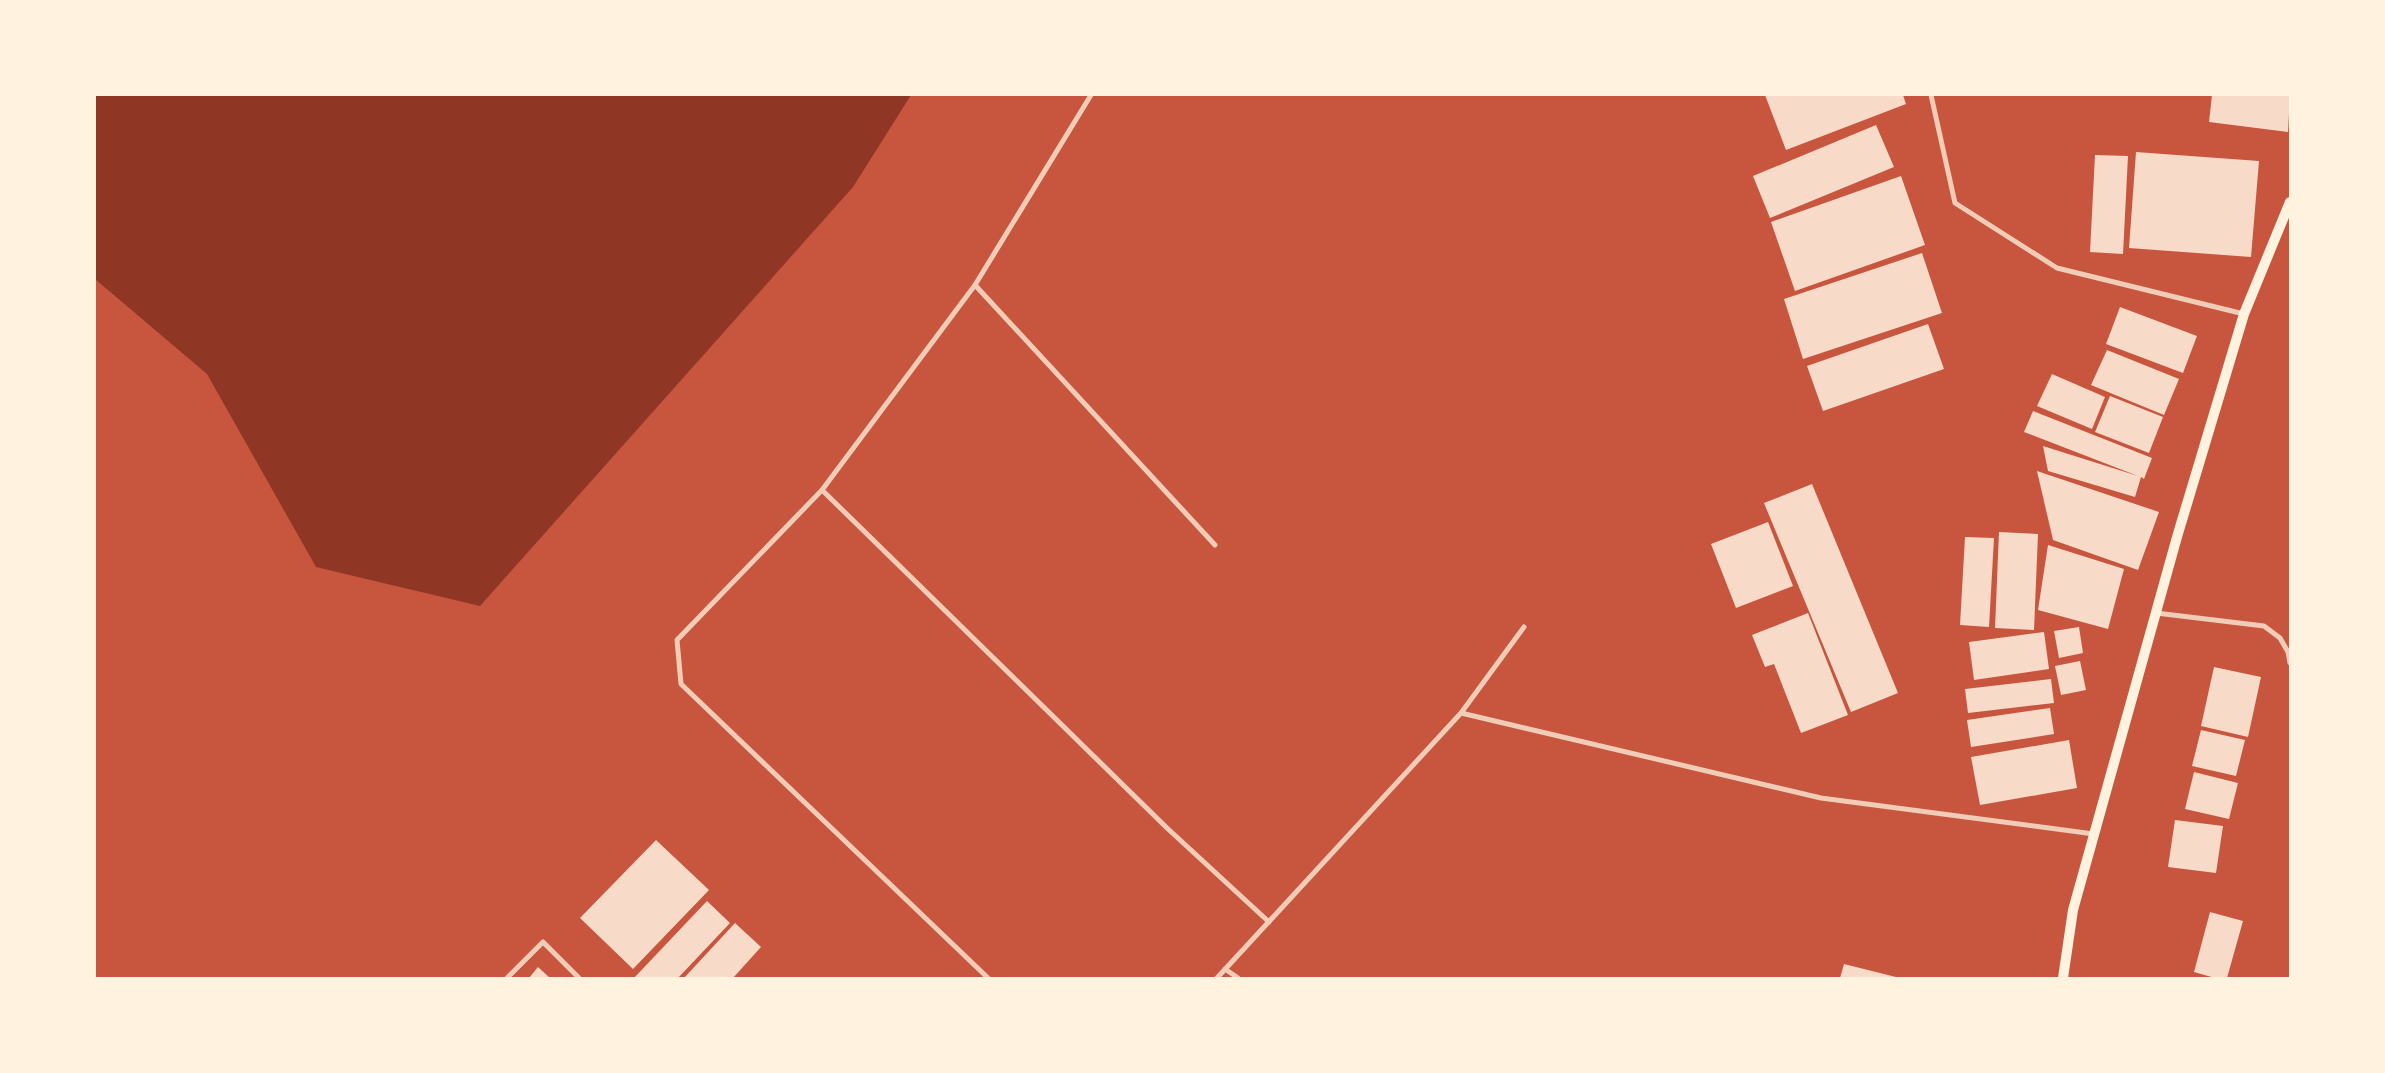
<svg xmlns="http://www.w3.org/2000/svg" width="2385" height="1073" font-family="Quicksand,sans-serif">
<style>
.water{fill:#8f3625}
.building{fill:#f7dbc8}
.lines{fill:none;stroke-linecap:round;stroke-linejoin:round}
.minor{stroke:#f1ccb7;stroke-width:5}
.secondary{stroke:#fff3e0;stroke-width:10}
</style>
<rect width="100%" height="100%" fill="#c8553d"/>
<path class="water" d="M95 95H911L853 187 480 606 316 567 207 374 95 279Z"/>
<path class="building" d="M1765 95H1903L1906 104 1786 150Z
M2212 95H2290L2288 132 2209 122Z
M1876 125 1894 167 1770 218 1753 176Z
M2136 152 2259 161 2251 257 2129 248Z
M2095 155 2128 156 2123 254 2090 252Z
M1901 176 1925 245 1795 291 1771 222Z
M1922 253 1942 313 1803 359 1784 299Z
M2120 307 2197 336 2183 373 2106 344Z
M1928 324 1944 369 1823 411 1807 366Z
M2107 350 2179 379 2164 415 2091 385Z
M2052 374 2105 397 2092 429 2037 406Z
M2110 396 2163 417 2149 453 2095 432Z
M2033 411 2152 458 2144 479 2141 477 2135 497 2048 471 2043 446 2138 476 2024 432Z
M2037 471 2159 512 2138 570 2053 540Z
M1812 484 1898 693 1851 712 1764 503Z
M1768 522 1793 586 1736 608 1711 544Z
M1999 532 2038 534 2034 630 1995 628Z
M1965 537 1994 538 1989 627 1960 625Z
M2048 545 2124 569 2108 629 2038 610Z
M1808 613 1848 715 1801 733 1774 664 1765 667 1752 635Z
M2079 627 2083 653 2059 658 2054 631Z
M2044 632 2049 669 1974 680 1969 642Z
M2080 661 2086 690 2061 695 2055 666Z
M2214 667 2261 677 2248 737 2201 726Z
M2051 679 2054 703 1968 713 1965 689Z
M2050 708 2054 734 1971 747 1967 720Z
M2201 730 2245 740 2236 776 2192 766Z
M2069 740 2077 788 1980 805 1971 757Z
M2194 772 2238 783 2229 819 2185 809Z
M2175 820 2223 826 2216 873 2168 867Z
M656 840 709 890 633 969 580 918Z
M707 901 730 923 678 978H634Z
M2210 912 2243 921 2227 978H2215L2194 972Z
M735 923 761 947 733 978H684Z
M1844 964 1896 977V978H1840Z
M538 967 550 978H529Z"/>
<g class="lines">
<path class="minor" d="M1931 95 1955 203 2057 268 2244 314
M975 285 1215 545
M822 490 1167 828 1269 922
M2156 613 2264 626 2280 638 2288 652 2290 663
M1461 713 1821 798 2094 834
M1225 969 1238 978
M507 978 543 942 579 978
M988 978 681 684 677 640 822 490 975 285 1091 95
M1217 978 1461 713 1524 627"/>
<path class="secondary" d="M2063 978 2073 910 2177 537 2244 314 2290 202"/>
</g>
<rect width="2385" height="1073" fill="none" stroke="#fff3e0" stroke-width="192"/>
</svg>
